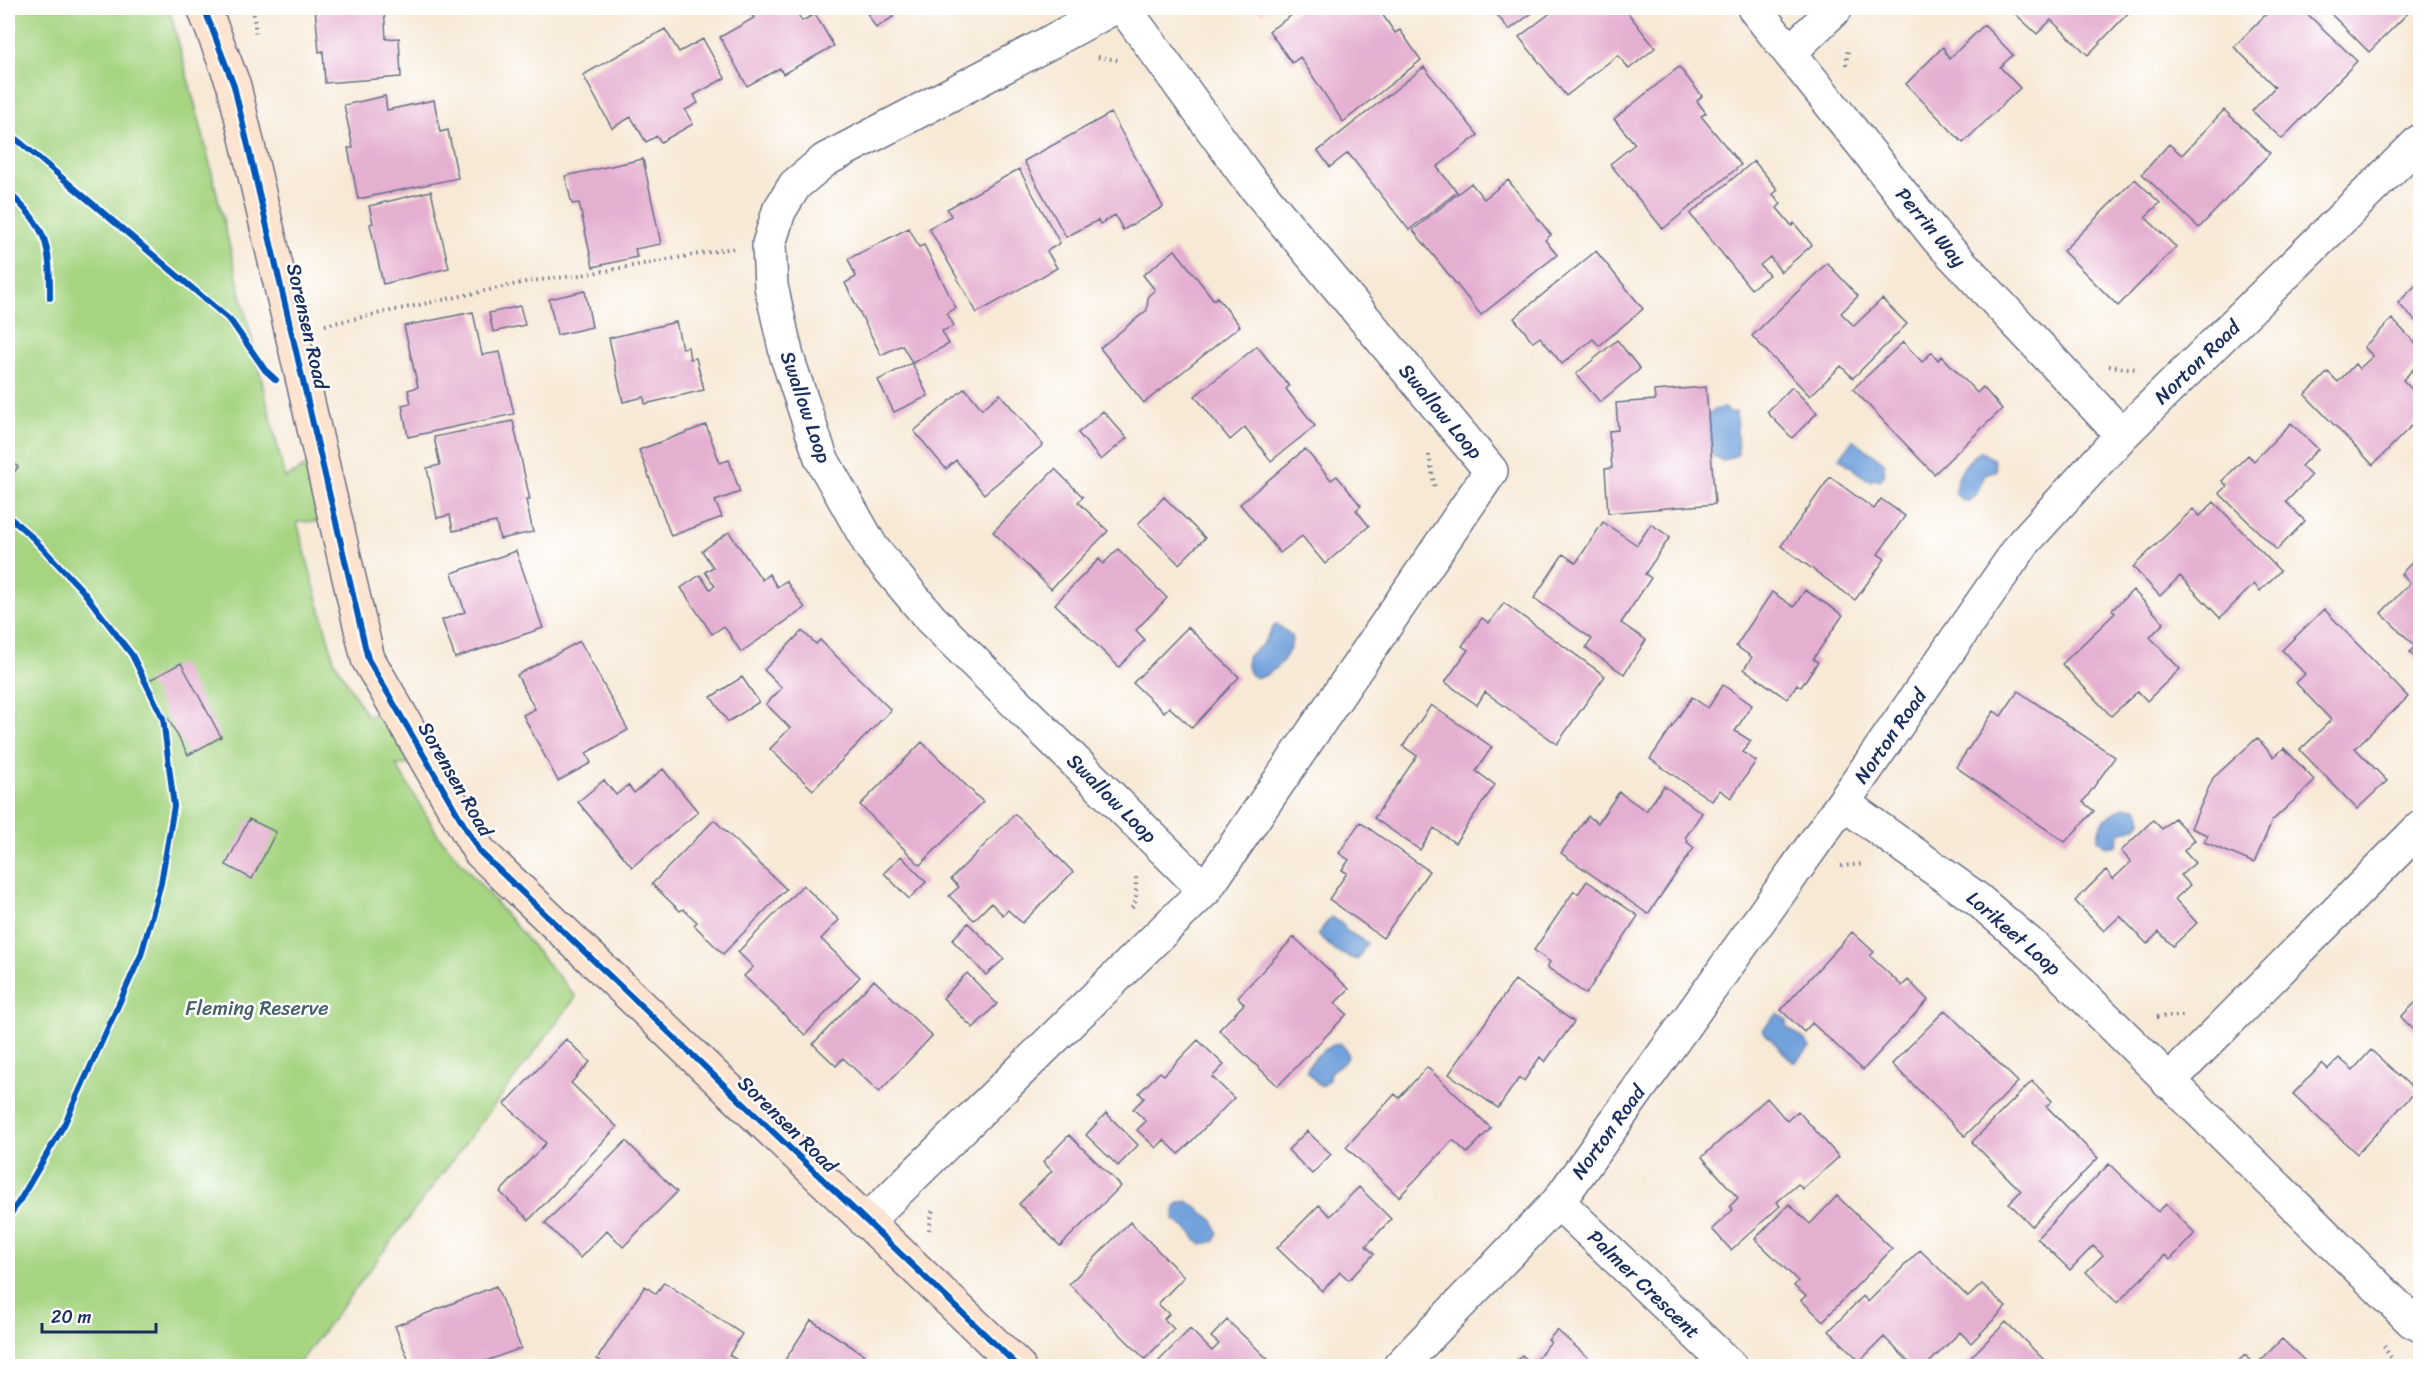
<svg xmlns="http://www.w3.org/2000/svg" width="2428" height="1374" font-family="Sriracha,sans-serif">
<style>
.green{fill:#a6d481;stroke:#608270;stroke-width:1.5}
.water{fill:#72a2dc;stroke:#46689d;stroke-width:1.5}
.building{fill:#e5afd0}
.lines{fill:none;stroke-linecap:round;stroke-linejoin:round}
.street-casing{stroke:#687088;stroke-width:36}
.secondary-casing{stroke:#687088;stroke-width:36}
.path{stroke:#687088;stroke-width:4;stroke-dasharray:1.5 4.5;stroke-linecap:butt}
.street{stroke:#fff;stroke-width:33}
.secondary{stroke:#fde4d1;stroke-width:33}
.cycleway-casing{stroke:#fff;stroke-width:10}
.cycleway{stroke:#0057b8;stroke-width:6}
.labels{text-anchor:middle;stroke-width:5;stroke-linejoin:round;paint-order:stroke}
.street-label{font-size:20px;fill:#1b2f5e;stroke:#fff}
.park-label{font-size:20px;fill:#456168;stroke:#fff}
</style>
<rect width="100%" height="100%" fill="#fff"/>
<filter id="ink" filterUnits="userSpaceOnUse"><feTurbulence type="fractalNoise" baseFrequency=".0167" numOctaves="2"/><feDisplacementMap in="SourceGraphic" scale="12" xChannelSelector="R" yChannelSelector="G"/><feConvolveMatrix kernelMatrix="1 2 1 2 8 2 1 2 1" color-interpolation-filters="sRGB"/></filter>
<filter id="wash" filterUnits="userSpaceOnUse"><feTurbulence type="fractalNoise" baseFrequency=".008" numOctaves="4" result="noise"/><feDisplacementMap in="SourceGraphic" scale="24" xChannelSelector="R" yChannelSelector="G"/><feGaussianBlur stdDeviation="1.35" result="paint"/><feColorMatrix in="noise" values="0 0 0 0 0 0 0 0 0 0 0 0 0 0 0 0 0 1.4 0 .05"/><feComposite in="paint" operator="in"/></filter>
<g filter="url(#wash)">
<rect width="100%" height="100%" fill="#f7e9d6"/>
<path class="green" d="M8 8H169L200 123 285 478 314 462 328 521 297 522 334 660 366 715 378 714 389 696 429 764 396 765 438 835 576 997 297 1366H8Z"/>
<path class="water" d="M1725 408 1732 413 1736 412 1738 454 1723 461 1711 455 1708 415 1714 410Z
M1853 440 1885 463 1883 466 1885 474 1880 480 1873 478 1871 482 1840 458Z
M1981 452 1993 459 1996 470 1985 475 1976 495 1968 501 1962 500 1955 493C1956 477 1966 459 1981 452Z
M1278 625 1292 636C1294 662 1244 702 1247 657L1263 644 1274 626Z
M2124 807 2137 808 2140 812 2142 821 2136 827 2120 833 2117 845 2106 847 2098 839C2098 821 2110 815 2124 807Z
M1331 917 1343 924 1345 930 1367 943 1357 960 1335 951 1318 934Z
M1778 1013 1787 1021V1027L1804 1039 1810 1047 1796 1062H1793L1762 1030Z
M1340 1043 1346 1050 1348 1056 1344 1062 1330 1072 1329 1079 1324 1085H1319L1306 1071C1313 1058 1324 1047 1340 1043Z
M1187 1201 1213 1220 1218 1233 1215 1241 1202 1245 1196 1240 1191 1232 1174 1220 1175 1207 1179 1203Z"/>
<g id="blocks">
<path class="building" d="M315 8H384L386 39 399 38 401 77 325 83 323 51 319 52Z
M748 8H794L802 21 815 14 834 46 783 74 780 68 747 86 720 37 754 18Z
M864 8H888L893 17 876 28Z
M1258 8H1270L1261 13Z
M1302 8H1378L1395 33 1400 30 1421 60 1343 122 1300 57 1292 63 1269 31Z
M1492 8H1539L1509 30Z
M1557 8H1630L1632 10 1628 13 1655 48 1629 69 1618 55 1566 96 1519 37Z
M2009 8H2130L2132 9 2088 55 2051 20 2037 34Z
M2272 8H2301L2357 61 2282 139 2252 111 2275 87 2234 47Z
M2325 8H2413L2369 52Z
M1984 25 2013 55 2000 67 2020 88 1963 143 1906 84 1943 47 1949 59Z
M665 29 679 52 703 39 725 78 694 95 698 103 685 110 693 124 661 142 657 136 646 142 631 117 612 128 583 75Z
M1424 67 1478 135 1437 167 1457 192 1409 230 1348 153 1330 167 1318 151Z
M1679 67 1702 96 1697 101 1706 113 1701 116 1741 165 1663 229 1610 164 1635 144 1614 119Z
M385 96 387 110 434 100 440 132 448 130 458 178 358 199 348 148H353L344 105Z
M2224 110 2270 153 2199 228 2142 174 2169 144 2182 155Z
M1111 113 1163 207 1123 230 1115 215 1100 224 1098 220 1066 237 1024 161Z
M643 159 661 244 635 249 637 257 593 267 579 203 572 204 565 176Z
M1754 161 1778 190 1773 194 1781 204 1777 208 1792 226 1794 223 1812 245 1781 272 1770 257 1760 265 1769 275 1751 289 1690 214Z
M1019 169 1060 243 1047 251 1057 268 977 313 929 228 951 216 947 209Z
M2135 179 2160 203 2145 217 2176 247 2118 306 2063 251Z
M1508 180 1551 235 1545 240 1557 255 1481 315 1413 230 1471 183 1484 199Z
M431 191 449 268 383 284 370 224 373 223 369 206Z
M909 228 919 247 924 245 956 308 947 313 954 326 942 331 949 344 912 363 928 396 894 412 878 380 912 363 902 345 881 355 845 283 856 277 848 259Z
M1175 250 1214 300 1217 297 1240 326 1144 403 1100 348 1147 310 1148 296 1155 290 1143 275Z
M1596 251 1643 309 1599 346 1593 339 1562 364 1540 337 1533 342 1514 318Z
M1827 263 1858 296 1841 313 1854 326 1882 299 1907 324 1853 378 1841 366 1810 396 1752 336Z
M2420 281V326L2398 303Z
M585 291 592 327 557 335 549 299Z
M520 306 525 325 493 332 489 313Z
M473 312 482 355 500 352 514 414 408 437 402 405 411 403 408 390 418 387 404 326Z
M2392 319 2420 348V362L2403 380 2420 398 2415 402 2420 407V417L2373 465 2305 395 2328 372 2338 382 2355 364 2359 369 2373 356 2364 347Z
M676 322 682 348 688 347 690 359 696 358 704 390 645 404 644 397 623 402 609 338Z
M1617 340 1640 369 1600 402 1576 374Z
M1903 342 1922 362 1932 352 1938 360 1942 356 1977 393 1983 387 2002 409 1934 474 1853 389Z
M1257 346 1289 386 1286 389 1315 426 1271 461 1245 427 1230 440 1195 396Z
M1706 387 1715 504 1608 513 1605 469 1612 468 1609 431 1618 430 1616 403 1655 400 1654 391Z
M1792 387 1817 413 1792 438 1767 412Z
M965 388 982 409 1000 394 1043 445 984 494 956 460 946 469 914 431Z
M1103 411 1127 438 1101 460 1078 433Z
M513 421 530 500H526L533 532 500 539 496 522 453 531 450 515 437 518 427 468 440 465 434 437Z
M2291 423 2318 449 2301 466 2311 476 2286 502 2305 521 2277 550 2219 493 2227 486 2222 481 2248 455 2254 461Z
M706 425 720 463 729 460 740 492 715 501 722 517 671 536 639 450Z
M1305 449 1331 480 1337 476 1361 506 1356 510 1369 526 1325 564 1302 536 1280 553 1240 504Z
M8 458 18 467 8 480Z
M1055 469 1083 497 1078 502 1108 531 1051 589 993 532Z
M1830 477 1874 509 1881 499 1905 516 1878 554 1885 559 1855 600 1781 546Z
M1164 497 1205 538 1179 564 1138 524Z
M2214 502 2280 571 2260 591 2254 584 2220 618 2180 576 2160 596 2133 567 2193 509 2200 516Z
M1603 522 1637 545 1651 524 1670 537 1645 574 1651 578 1621 623 1646 640 1624 674 1586 648 1592 639 1534 598 1563 554 1576 563Z
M729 532 762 580 769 574 777 587 786 581 805 608 741 652 724 626 712 634 681 588 700 575 710 589 715 586 705 572 713 567 702 551Z
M1118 549 1167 598 1136 630 1145 640 1119 667 1055 604 1099 559 1103 564Z
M516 551 543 628 455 658 442 620 465 612 452 573Z
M2420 554V662L2410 652 2415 646 2381 613 2410 583 2401 574Z
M1805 590 1843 615 1813 659 1818 662 1801 687 1797 684 1787 699 1744 669 1752 657 1736 646 1772 592 1794 607Z
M2133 590 2164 623 2150 637 2180 669 2147 701 2138 691 2111 716 2062 664 2115 613 2112 610Z
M1504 603 1605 676 1557 744 1485 692 1477 705 1445 682 1468 650 1462 646 1482 618 1489 623Z
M2324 609 2408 697 2355 748 2387 781 2357 809 2300 750 2331 720 2296 683 2305 674 2282 650Z
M1188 627 1239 677 1192 728 1169 707 1164 712 1133 683Z
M802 631 816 644 820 640 891 710 813 790 770 749 790 728 766 704 782 688 764 670Z
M580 641 628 730 586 753 591 763 558 781 523 715 535 709 517 675Z
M181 663 221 737 188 755 148 681Z
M742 677 759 702 728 722 711 697Z
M1723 685 1752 705 1735 731 1751 741 1743 752 1756 761 1731 798 1720 790 1712 801 1650 759 1692 697 1708 708Z
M2018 691 2115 757 2083 802 2094 811 2065 842 1956 767 1994 711 2001 716Z
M1431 705 1492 747 1476 771 1495 785 1455 843 1434 828 1420 850 1374 818 1417 756 1403 746Z
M2257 738 2274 757 2284 748 2315 781 2272 821 2254 863 2204 842 2208 835 2191 828 2213 778Z
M922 742 983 802 920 865 860 805Z
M663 769 698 812 632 867 578 802 604 780 616 795 628 785 634 793Z
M1664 786 1702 813 1685 838 1688 840 1687 842 1694 848 1648 914 1561 853 1588 816 1598 823 1619 792 1646 811Z
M1015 814 1073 872 1022 923 1008 910 1003 915 991 903 974 920 949 896 959 887 951 879Z
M2174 818 2195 840 2184 851 2195 863 2181 875 2190 885 2175 899 2197 923 2173 946 2159 932 2147 944 2120 916 2104 931 2075 901 2106 870 2113 879 2131 862 2121 851 2153 820 2162 829Z
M249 819 276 832 252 879 226 865Z
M714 820 786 889 723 954 694 925 697 922 683 909 680 911 652 884Z
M1360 822 1429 871 1383 938 1329 899 1347 873 1342 870 1349 860 1339 853Z
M901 856 926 882 909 899 884 873Z
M1587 881 1638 916 1586 994 1547 967 1550 962 1534 950 1574 891 1578 894Z
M803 885 839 920 821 939 860 977 805 1035 744 976 753 967 738 952Z
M968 923 1004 959 986 975 952 940Z
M1852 932 1874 952 1870 956 1902 986 1908 980 1928 1000 1863 1070 1812 1023 1804 1032 1781 1010Z
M1294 937 1349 989 1335 1003 1347 1014 1278 1086 1219 1030 1244 1004 1238 997Z
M967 973 997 1004 973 1028 943 998Z
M874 980 932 1036 879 1092 843 1058 836 1066 813 1044Z
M1515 980 1574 1022 1545 1062 1540 1057 1524 1081 1519 1078 1498 1108 1449 1074Z
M2420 998V1036L2401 1017Z
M1945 1010 2018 1082 1965 1136 1892 1064Z
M566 1039 590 1062 571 1083 617 1127 529 1220 500 1192 546 1143 505 1104Z
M1198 1040 1224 1065 1212 1077 1234 1098 1179 1154 1164 1140 1156 1148 1137 1130 1146 1121 1133 1109 1144 1098 1139 1093 1160 1072 1164 1075Z
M2371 1050 2416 1091 2357 1154 2293 1094 2322 1063 2328 1069 2339 1058 2353 1070Z
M1427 1067 1491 1128 1467 1153 1453 1140 1399 1197 1346 1147 1395 1094 1399 1098Z
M2032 1081 2052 1101 2046 1106 2098 1158 2032 1226 2009 1203 2021 1191 1972 1142Z
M1767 1098 1787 1121 1798 1111 1839 1157 1803 1189 1798 1184 1777 1202 1780 1206 1731 1250 1712 1229 1733 1210 1730 1206 1738 1198 1702 1157Z
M1106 1113 1138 1145 1118 1166 1086 1135Z
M1307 1131 1331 1154 1312 1174 1288 1150Z
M1069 1135 1121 1186 1060 1246 1019 1204 1052 1171 1043 1162Z
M626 1141 677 1192 623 1247 607 1230 580 1258 545 1223Z
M2109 1164 2158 1212 2166 1204 2195 1233 2170 1260 2165 1255 2117 1303 2086 1272 2103 1255 2093 1246 2070 1270 2037 1238Z
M2420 1178V1190L2415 1184Z
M1359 1187 1391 1219 1366 1246 1374 1254 1349 1280 1340 1272 1322 1291 1277 1248 1319 1205 1330 1216Z
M1837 1196 1892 1249 1823 1321 1801 1300 1806 1296 1794 1286 1798 1281 1755 1239 1789 1204 1810 1224Z
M1130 1222 1184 1277 1158 1304 1169 1314 1164 1319 1174 1329 1145 1359 1069 1284Z
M1920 1250 1968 1297 1982 1284 2006 1307 1971 1343 1960 1332 1926 1366H1913L1884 1337 1860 1361 1829 1331 1863 1296 1868 1302Z
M664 1282 742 1334 729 1355 746 1366H665L657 1361 654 1366H608L597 1359 645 1286 656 1294Z
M496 1286 521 1348 473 1366H411L395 1326Z
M811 1320 869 1358 864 1366H781Z
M1227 1320 1275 1366H1154L1190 1329 1212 1351 1219 1344 1211 1337Z
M2006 1322 2050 1366H1962Z
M1557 1330 1593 1362 1589 1366H1512L1522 1355 1532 1364 1551 1342 1548 1340Z
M2282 1339 2310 1366H2233L2245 1355 2255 1366Z"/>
</g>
</g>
<g filter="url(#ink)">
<use href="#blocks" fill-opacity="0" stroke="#687088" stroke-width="1.5"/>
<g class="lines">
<g class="street-casing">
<path id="street" d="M1113 8 1043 46 825 160 795 185 779 211 769 244 771 286 787 357 821 458 872 548 931 619 1205 890
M1754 8 1938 239 2122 435
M1790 52 1836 8
M1843 803 1977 899 2038 951 2412 1321 2420 1325
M2168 1082 2420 828
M1558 1202 1730 1366
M866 1222 1205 890 1491 471 1247 177 1124 8
M1400 1366 1558 1202 1843 803 2024 542 2122 435 2420 141"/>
</g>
<g class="secondary-casing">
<path id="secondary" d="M204 8 234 86 368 659 479 851 1018 1366"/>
</g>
<path class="path" d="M253 8 256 36
M1098 57 1118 60
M1846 65 1848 49
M325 325 531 281 582 275 733 248
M2109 366 2137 369
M1429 455 1435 489
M1841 866 1864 864
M1132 908 1136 900V875
M2157 1017 2183 1016
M929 1230 933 1208
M2384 1346 2395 1366"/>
<use href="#street" class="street"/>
<use href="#secondary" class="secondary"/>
<g class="cycleway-casing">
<path id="cycleway" d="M204 8 234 86 368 659 479 851 1018 1366
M8 132 231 321 265 370 276 380
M8 192C48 229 50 244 50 298
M8 516 32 537 82 590 132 655 163 718 174 806 161 883 141 955 64 1125 20 1200 8 1218"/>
</g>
<use href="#cycleway" class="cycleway"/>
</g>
</g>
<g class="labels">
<g class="street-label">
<text transform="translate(1931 227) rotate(50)" y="7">Perrin Way</text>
<text transform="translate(308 326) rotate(77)" y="7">Sorensen Road</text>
<text transform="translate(2197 362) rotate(-44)" y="7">Norton Road</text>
<text transform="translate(806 407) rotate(71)" y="7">Swallow Loop</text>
<text transform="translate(1441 411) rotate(50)" y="7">Swallow Loop</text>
<text transform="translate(1890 736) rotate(-55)" y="7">Norton Road</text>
<text transform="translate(456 779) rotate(60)" y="7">Sorensen Road</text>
<text transform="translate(1112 798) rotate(45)" y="7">Swallow Loop</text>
<text transform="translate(2014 933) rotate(41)" y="7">Lorikeet Loop</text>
<text transform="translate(788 1124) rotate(44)" y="7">Sorensen Road</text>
<text transform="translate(1608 1132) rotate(-54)" y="7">Norton Road</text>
<text transform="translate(1644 1284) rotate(44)" y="7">Palmer Crescent</text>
</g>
<g class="park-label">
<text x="257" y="1015">Fleming Reserve</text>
</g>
</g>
<rect width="2428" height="1374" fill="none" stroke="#fff" stroke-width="30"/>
<path d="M42 1323v9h114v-9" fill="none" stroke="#1b2f5e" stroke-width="3"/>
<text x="51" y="1323" font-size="18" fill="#1b2f5e" stroke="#ffffff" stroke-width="4.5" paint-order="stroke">20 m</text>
</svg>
